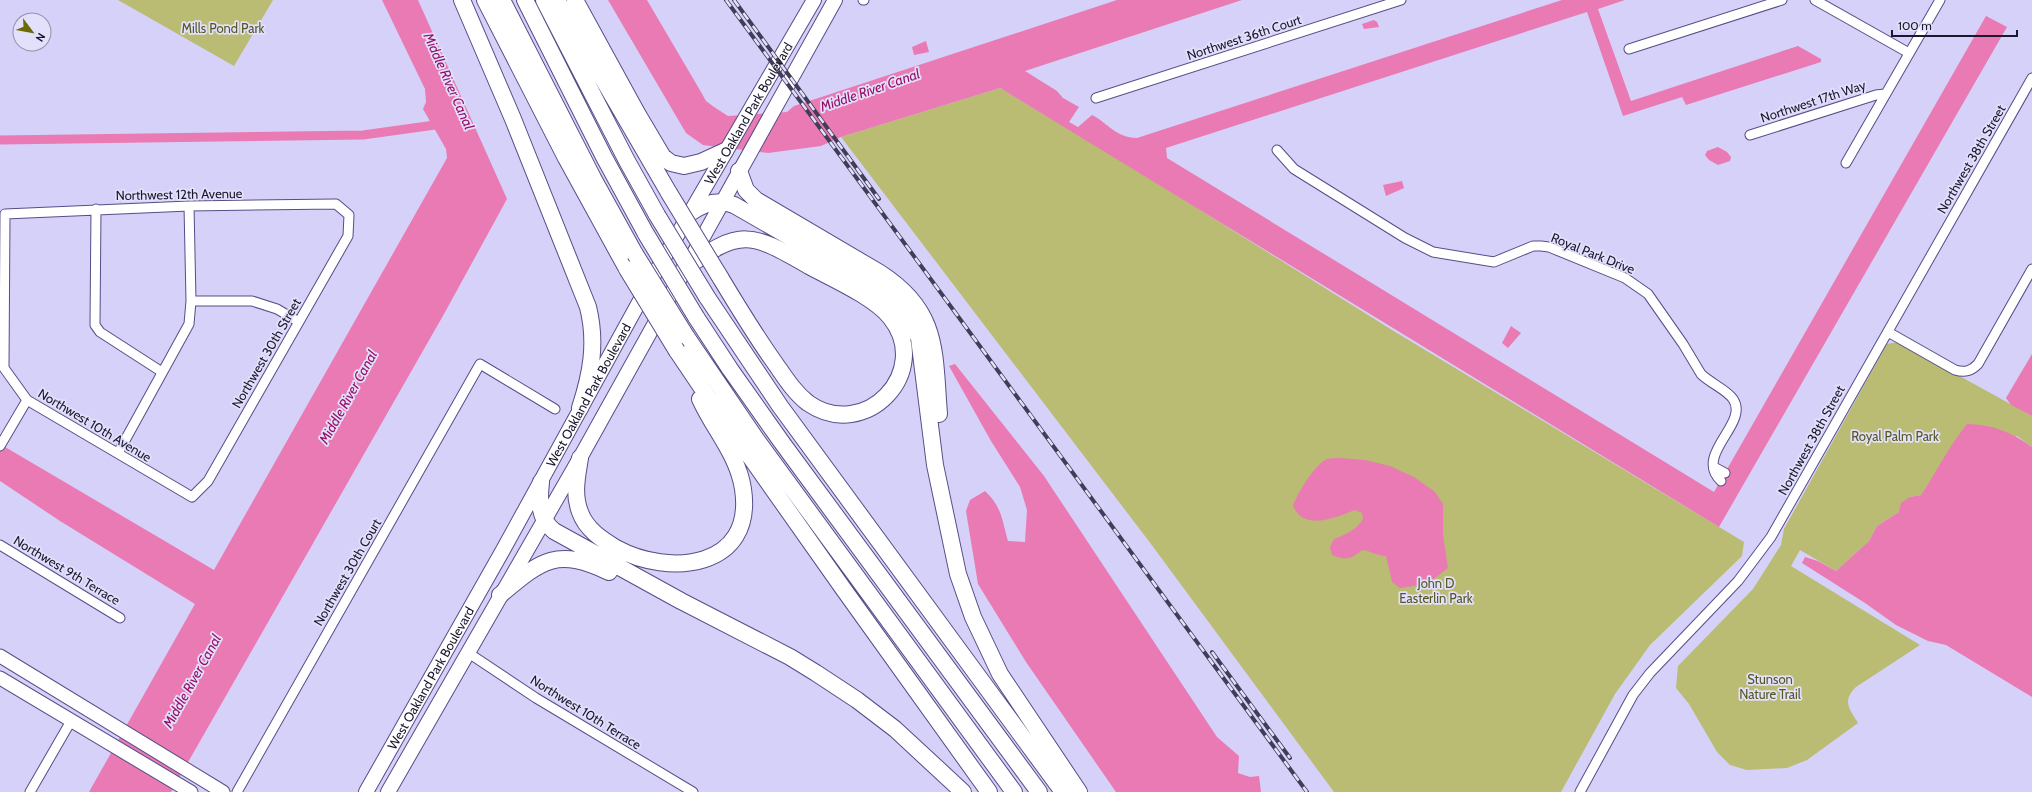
<svg xmlns="http://www.w3.org/2000/svg" width="2032" height="792" font-family="Cabin,sans-serif">
<style>
.green{fill:#babc73}
.water{fill:#ea7ab3}
.lines{fill:none;stroke-linecap:round;stroke-linejoin:round}
.canal{stroke:#ea7ab3;stroke-width:9}
.street-casing{stroke:#574d87;stroke-width:11}
.secondary-casing{stroke:#574d87;stroke-width:15}
.primary-casing{stroke:#574d87;stroke-width:16}
.highway-casing{stroke:#574d87;stroke-width:18}
.street{stroke:#fff;stroke-width:9}
.secondary{stroke:#fff;stroke-width:13}
.primary{stroke:#fff;stroke-width:14}
.highway{stroke:#fff;stroke-width:16}
.rail-casing{stroke:#413d58;stroke-width:4}
.rail{stroke:#e2e0fb;stroke-width:2.5;stroke-dasharray:8;stroke-linecap:butt}
.highway-bridge-casing{stroke:#574d87;stroke-width:18;stroke-linecap:butt}
.highway-bridge{stroke:#fff;stroke-width:16}
.labels{text-anchor:middle;stroke-width:3.5;stroke-linejoin:round;paint-order:stroke}
.park-label{font-size:13px;fill:#565723;stroke:#e2e0fb}
.street-label{font-size:13px;fill:#1b172f;stroke:#e2e0fb}
.water-label{font-size:14px;font-style:italic;fill:#980e65;stroke:#e2e0fb}
</style>
<rect width="100%" height="100%" fill="#d5d1f9"/>
<path class="green" d="M118 0H273L234 66Z
M1000 88 1149 178 1392 330 1744 542 1742 556 1650 645 1615 694 1561 792H1334L1151 544 841 137Z
M1898 342 2032 416V447L2017 436 1937 471 1921 495 1910 497 1899 512 1877 526 1869 541 1836 571 1800 550 1791 566 1920 645 1856 687C1842 701 1849 708 1858 723L1807 760 1787 768 1747 770 1730 765 1717 752 1689 704 1676 688 1678 666 1753 589 1781 545 1784 529 1887 344Z"/>
<path class="water" d="M382 0H418L507 199 444 314 171 792H89L195 604 60 521 0 481V444L214 570 447 158 446 149 423 109 426 102 425 89Z
M608 0H647L701 92 706 101 714 107 728 116 787 112 794 106 1117 0H1242L1025 71 1057 91 1063 98 1079 107 1069 122 1078 127 1092 115C1108 123 1116 138 1137 138L1562 0H1625L1598 9 1631 101 1798 46 1821 59V62L1686 105 1682 97 1623 116 1587 12 1166 148 1167 158 1714 492 1986 16 2007 27 1719 527 1000 88 841 137 821 146 768 153 703 145 686 133Z
M1374 20 1377 22 1379 27 1364 29 1362 24Z
M926 41 929 52 914 55 912 47Z
M1718 147 1727 152 1731 157 1730 161 1718 165 1709 160 1705 155 1707 151Z
M1402 181 1404 188 1386 196 1383 185Z
M1511 326 1521 333 1508 348 1502 343Z
M2032 354V416L2011 405 2006 398Z
M955 364 1044 476 1217 737 1239 756 1238 773 1250 777 1259 776 1261 792H1116L1026 662 978 584 966 511 970 500 985 491C1002 507 1002 520 1008 541L1025 542 1027 510 1020 487 991 441 949 366Z
M1967 424C1992 424 2013 433 2032 447V697L1946 645 1928 641 1896 625 1865 603 1802 563 1805 557 1818 561 1836 571 1869 541 1877 526 1899 512 1901 503 1910 497 1921 495C1937 471 1949 446 1967 424Z
M1340 458 1365 460 1390 466 1414 477 1435 492 1443 504V535L1448 568 1427 584 1400 588 1392 582 1386 556C1377 556 1371 551 1362 550 1352 559 1345 561 1332 555L1330 547 1334 539C1347 534 1356 530 1363 519L1362 513 1355 510C1337 517 1304 532 1293 506 1297 494 1315 464 1327 459 1331 458 1336 458 1340 458Z"/>
<g class="lines">
<path class="canal" d="M0 140 363 135 442 124"/>
<g class="street-casing">
<path id="street" d="M863 0H864
M1815 0 1909 53
M1629 49 1782 0
M1096 98 1401 0
M1750 135 1876 95 1885 94
M1277 150 1294 169 1405 238 1433 252 1494 262 1533 246H1541L1549 247 1625 278 1648 294 1683 344 1701 374C1710 383 1727 390 1733 399 1750 424 1693 454 1721 481
M1846 163 1940 0
M336 204 349 215 348 236 208 481 192 497 27 400 4 368 5 214 189 206Z
M96 209 95 325 100 332 162 372
M191 301H252L277 309 299 322
M1888 332 1955 370C1965 373 1971 371 1978 364L2032 269
M0 446 27 400
M118 453 189 324 191 301 189 206
M1714 467 1725 473
M0 545 120 618
M467 652 536 698 693 792
M30 792 71 721
M237 792 480 364 555 409
M1580 792 1633 695 1650 673 1738 581 1771 537 2032 78"/>
</g>
<g class="secondary-casing">
<path id="secondary" d="M0 656 223 792
M0 678 191 792"/>
</g>
<g class="primary-casing">
<g id="primary">
<path id="s1" d="M366 792 503 550 654 275 814 0"/>
<path d="M388 792 580 458 835 0"/>
</g>
</g>
<g class="highway-casing">
<path id="highway" d="M462 0 513 119 588 307C597 343 591 374 580 408
M485 0 566 158 627 269
M502 0 593 178 635 254
M525 0 604 157 646 234
M544 0 627 161 657 215
M557 0 669 193
M575 0 637 113 663 157 671 163 684 166 701 162 725 151
M739 171 746 190 756 200 880 273C939 311 934 351 939 414
M690 213C704 203 718 199 734 205L882 290 905 311 919 338 935 465 958 574 973 617 1000 674 1079 792
M684 269C741 228 750 232 809 266 833 279 874 297 890 317 934 371 865 443 808 403 795 393 786 379 777 366 756 337 738 307 720 277
M707 297 780 406 1063 792
M696 317 730 369 783 444 1039 792
M686 336 756 439 1014 792
M677 351 708 397 842 587 989 792
M580 458C577 477 573 494 580 512 586 529 601 539 616 548 669 577 755 569 743 489 738 455 714 430 700 399
M541 482C539 501 538 518 554 531L681 601 790 657 816 673 857 700 895 729 963 792
M500 595C542 560 556 547 609 572"/>
</g>
<use href="#street" class="street"/>
<use href="#secondary" class="secondary"/>
<use href="#primary" class="primary"/>
<use href="#highway" class="highway"/>
<g class="rail-casing">
<path id="rail" d="M726 0 1307 792
M734 0 879 199
M1212 652 1290 758"/>
</g>
<use href="#rail" class="rail"/>
<g class="highway-bridge-casing">
<path id="highway-bridge" d="M669 193 720 277
M657 215 707 297
M646 234 696 317
M635 254 686 336
M627 269 677 351"/>
</g>
<use href="#highway-bridge" class="highway-bridge"/>
</g>
<g class="labels">
<g class="park-label">
<text x="223" y="33">Mills Pond Park</text>
<text x="1895" y="441">Royal Palm Park</text>
<text x="1436" y="588">John D<tspan x="1436" dy="15">Easterlin Park</tspan></text>
<text x="1770" y="684">Stunson<tspan x="1770" dy="15">Nature Trail</tspan></text>
</g>
<g class="street-label">
<text transform="translate(1244 37) rotate(-18)" y="5">Northwest 36th Court</text>
<text transform="translate(1813 101) rotate(-18)" y="5">Northwest 17th Way</text>
<text dy="5" stroke="none"><textPath href="#s1" startOffset="779">West Oakland Park Boulevard</textPath></text>
<text transform="translate(1971 159) rotate(-60)" y="5">Northwest 38th Street</text>
<text transform="translate(179 194) rotate(-1)" y="5">Northwest 12th Avenue</text>
<text transform="translate(1593 253) rotate(22)" y="5">Royal Park Drive</text>
<text transform="translate(266 353) rotate(-60)" y="5">Northwest 30th Street</text>
<text dy="5" stroke="none"><textPath href="#s1" startOffset="455">West Oakland Park Boulevard</textPath></text>
<text transform="translate(95 425) rotate(31)" y="5">Northwest 10th Avenue</text>
<text transform="translate(1811 440) rotate(-61)" y="5">Northwest 38th Street</text>
<text transform="translate(67 570) rotate(31)" y="5">Northwest 9th Terrace</text>
<text transform="translate(347 572) rotate(-60)" y="5">Northwest 30th Court</text>
<text dy="5" stroke="none"><textPath href="#s1" startOffset="131">West Oakland Park Boulevard</textPath></text>
<text transform="translate(586 712) rotate(32)" y="5">Northwest 10th Terrace</text>
</g>
<g class="water-label">
<text transform="translate(449 81) rotate(66)" y="5">Middle River Canal</text>
<text transform="translate(870 90) rotate(-19)" y="5">Middle River Canal</text>
<text transform="translate(348 397) rotate(-61)" y="5">Middle River Canal</text>
<text transform="translate(192 681) rotate(-61)" y="5">Middle River Canal</text>
</g>
</g>
<g transform="translate(32 32) rotate(122)"><circle r="19" fill="#e2e0fb" stroke="#9290a9"/>
<path d="M0-3L7 15L0 10L-7 15Z" fill="#6a6a07"/>
<text y="-6" font-size="11" font-weight="bold" text-anchor="middle" fill="#1b172f">N</text>
</g>
<path d="M1892 30v6h125v-6" fill="none" stroke="#1b172f" stroke-width="2"/>
<text x="1898" y="30" font-size="12" fill="#1b172f" stroke="#e2e0fb" stroke-width="3" paint-order="stroke">100 m</text>
</svg>
